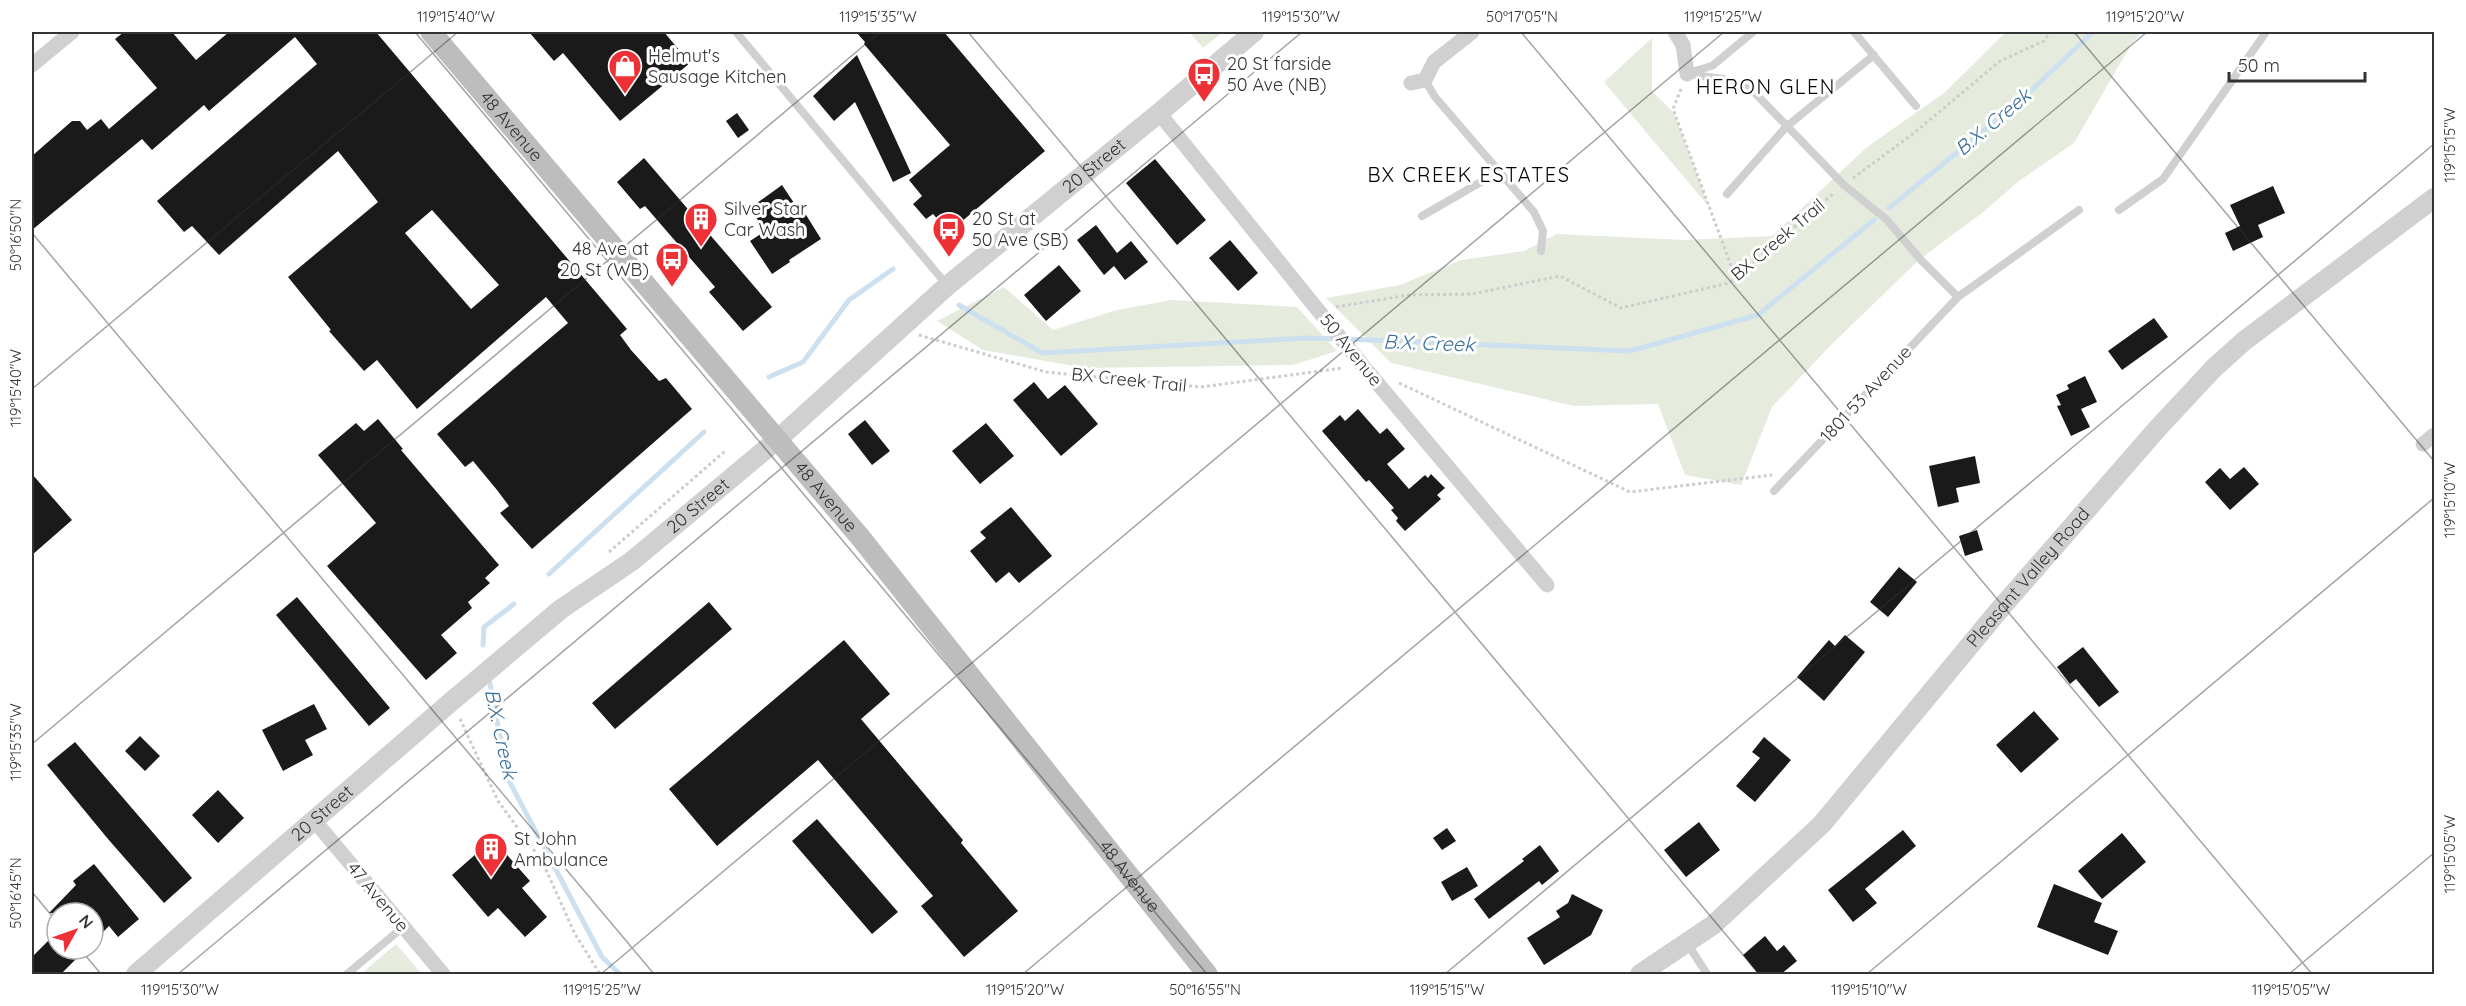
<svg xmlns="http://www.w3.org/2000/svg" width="2466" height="1006" font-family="Quicksand,sans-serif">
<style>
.green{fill:#e5ecde}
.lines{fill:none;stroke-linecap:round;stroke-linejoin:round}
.stream{stroke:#cde0ef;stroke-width:5}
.building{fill:#1a1a1a;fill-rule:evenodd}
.path{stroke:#cdcdcd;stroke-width:3;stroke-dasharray:3 3;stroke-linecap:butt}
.service{stroke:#d0d0d0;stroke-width:8}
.minor{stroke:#d0d0d0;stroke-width:15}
.tertiary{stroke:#d0d0d0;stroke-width:20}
.secondary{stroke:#bdbdbd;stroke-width:21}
.ticks{fill:none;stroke:#333;stroke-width:1.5;stroke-opacity:0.45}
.labels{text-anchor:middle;stroke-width:6;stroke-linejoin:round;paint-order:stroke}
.poi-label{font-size:18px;fill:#333;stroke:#fff;text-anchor:start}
.street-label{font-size:18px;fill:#333;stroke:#fff}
.neighbourhood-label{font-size:20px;letter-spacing:1.5px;fill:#000;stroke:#fff}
.water-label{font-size:20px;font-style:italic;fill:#3b719b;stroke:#fff}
.neatline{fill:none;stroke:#333;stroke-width:2}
.ticks-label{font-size:15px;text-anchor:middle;fill:#333}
</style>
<rect width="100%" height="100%" fill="#fff"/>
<path class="green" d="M1189 32H1223L1203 48Z
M2006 32H2142L2132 43 2074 143 2019 181 1982 213 1920 259 1832 344 1772 407 1741 485 1685 475 1658 404 1574 406 1391 363 1326 298 1400 285 1461 260 1524 251 1557 234 1685 240 1772 236 1867 147 1944 93Z
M1652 38V91L1674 113 1709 207 1604 82Z
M1004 287 1053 330 1117 310 1171 300 1297 307 1337 351 1293 365 1085 368 983 350 937 321Z
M396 944 422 974H361Z"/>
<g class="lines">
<path class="stream" d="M1889 208 2020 101 2093 32
M959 305 1042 353 1307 338 1337 339
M1346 339 1630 351 1758 315 1874 220
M769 377 803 362 849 300 893 269
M549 574 704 432
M483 645 484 627 514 604
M489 679 508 779 602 957 620 974"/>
</g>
<path class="building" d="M124 32H172L196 60 229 32H376L627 329 620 335 631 350 659 381 666 378 692 409 532 549 500 513 509 506 497 490 473 461 465 467 437 434 568 323 546 297 417 409 377 360 364 371 329 331 331 330 288 277 378 202 338 151 219 255 192 226 184 232 157 201 317 64 295 37 209 111 204 105 152 150 142 139 32 230V156L72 121H80L87 130 101 119 109 129 157 88 115 39ZM432 210 499 285 471 309 405 233Z
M529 32H664L690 63 620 121 563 53 554 61Z
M856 32H944L1045 151 954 228 948 221 943 225 933 214 926 219 913 204 922 196 909 180 950 145 864 44 865 42Z
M857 55 911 173 893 182 855 102 834 121 813 96Z
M737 113 749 130 738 138 726 121Z
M644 158 772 307 743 331 709 292 715 287 645 206 640 209 617 182Z
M1155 159 1206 220 1177 245 1126 183Z
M782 185 800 212 803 210 821 239 789 260 790 262 772 274 750 241 765 231 750 208Z
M2273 186 2285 213 2258 225 2263 237 2233 251 2225 233 2240 226 2230 205Z
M1096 225 1117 253 1131 241 1148 262 1125 280 1114 266 1104 275 1077 240Z
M1230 240 1258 273 1238 291 1209 258Z
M1059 265 1081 291 1046 321 1024 295Z
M2154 318 2168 337 2122 370 2108 351Z
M2085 376 2097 402 2081 409 2090 427 2071 436 2057 406 2061 405 2056 395 2069 389 2067 385Z
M1034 382 1048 399 1065 385 1098 424 1061 456 1013 400Z
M1358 409 1380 434 1387 428 1405 449 1387 464 1409 489 1425 475 1428 478 1431 474 1445 488 1437 495 1441 499 1405 531 1396 521 1398 518 1391 510 1394 508 1369 480 1366 482 1322 431 1340 415 1345 421Z
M378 419 403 449 401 450 499 565 485 578 490 583 468 602 472 608 441 635 457 653 426 680 327 566 376 523 318 455 356 423 364 431Z
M865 420 890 451 872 465 848 434Z
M986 423 1014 456 980 484 952 451Z
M1975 456 1980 483 1956 488 1959 502 1938 507 1929 466Z
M2244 467 2259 484 2230 510 2205 482 2220 468 2230 479Z
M32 474 72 520 32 555Z
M1011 507 1052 556 1019 583 1009 572 996 583 970 551 986 538 980 532Z
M1977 530 1983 550 1965 556 1959 536Z
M1899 567 1917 582 1888 617 1870 602Z
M297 597 390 708 369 726 276 615Z
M709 602 732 629 615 729 592 703Z
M1845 635 1865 652 1824 701 1797 677 1829 640 1835 646Z
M844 640 890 694 861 719 963 840 961 843 1018 911 964 957 921 906 933 896 818 760 717 846 669 789Z
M2083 647 2119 692 2099 707 2076 679 2070 684 2057 667Z
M314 704 327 729 305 740 313 755 283 771 262 730Z
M2034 711 2059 739 2021 773 1996 745Z
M140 736 160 756 145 771 125 751Z
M1764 737 1791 760 1755 802 1736 786 1760 758 1752 752Z
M75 742 192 878 164 903 108 839 47 765Z
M218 790 244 818 218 843 192 815Z
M817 819 898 912 872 934 792 841Z
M1699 822 1720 850 1686 877 1664 850Z
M1447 828 1456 841 1442 850 1433 838Z
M1903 830 1916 846 1865 889 1877 903 1853 922 1828 890Z
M2122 833 2146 862 2102 899 2078 871Z
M493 839 530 881 522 888 547 917 525 937 498 908 488 917 452 875Z
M1540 845 1559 871 1542 885 1539 881 1489 919 1474 899 1524 861 1522 859Z
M94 864 139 919 118 937 109 926 93 942V913H49L76 885 73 881Z
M1467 867 1478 886 1452 901 1441 882Z
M2054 884 2102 903 2094 922 2118 931 2108 955 2037 927Z
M1572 894 1603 910 1591 935 1544 965 1527 938 1560 917 1556 911 1568 903Z
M57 932V949H86L60 975H32V957Z
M1765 936 1777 951 1784 945 1797 961 1780 975H1759L1743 955Z"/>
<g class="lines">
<path class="path" d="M1681 89 1673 109 1736 279
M1853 178 1914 133 2000 61 2044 41 2050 32
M1336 307 1409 295 1472 294 1560 276 1621 308 1729 283 1834 193
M919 335 1046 372 1201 387 1343 368
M1399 383 1630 492 1772 475
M609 552 725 451
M460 719 498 801 542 861 575 934 600 974"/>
<path class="service" d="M736 32 946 284
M1854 32 1916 106
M1691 72 1712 66 1753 32
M1687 74 1723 79 1752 90 1844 185 1887 220 1920 259 1958 297
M1425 80 1435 97 1534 212 1543 231 1541 251
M1727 194 1786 127 1874 55
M2119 210 2163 179 2266 32
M1422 216 1500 171
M1774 491 1958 297 2079 210
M1687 943 1707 974
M347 974 403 927"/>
<path class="minor" d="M1675 32 1683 45 1687 74
M32 65 72 32
M1411 83 1425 80 1434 62 1472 32
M1159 113 1363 366 1547 585
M2423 444 2434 435
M313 819 443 974"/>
<g class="tertiary">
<path id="s1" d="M136 974 452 701 561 609 632 561 778 439 947 286 1159 113 1254 32"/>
<path id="s2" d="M1640 974 1713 925 1822 824 2000 609 2158 428 2214 368 2244 341 2434 198"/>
</g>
<path class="secondary" id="s3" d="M431 32 860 537 1207 974"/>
</g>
<path class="ticks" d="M415 32 1207 974M968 32 1759 974M1521 32 2312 974M2074 32 2434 461M32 35 36 32M32 233 654 974M32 389 458 32M32 744 880 32M32 892 57 922M80 949 101 974M178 974 1302 32M601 974 1724 32M1023 974 2147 32M1445 974 2434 144M1867 974 2434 498M2289 974 2434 853"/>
<defs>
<g id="shop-pin" transform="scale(1.725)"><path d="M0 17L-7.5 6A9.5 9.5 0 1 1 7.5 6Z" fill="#ee3136" stroke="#fff"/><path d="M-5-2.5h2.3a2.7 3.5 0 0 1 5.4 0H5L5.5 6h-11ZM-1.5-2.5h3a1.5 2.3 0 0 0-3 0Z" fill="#fff"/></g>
<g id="bus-pin" transform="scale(1.725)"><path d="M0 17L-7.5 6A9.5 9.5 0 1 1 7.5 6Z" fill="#ee3136" stroke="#fff"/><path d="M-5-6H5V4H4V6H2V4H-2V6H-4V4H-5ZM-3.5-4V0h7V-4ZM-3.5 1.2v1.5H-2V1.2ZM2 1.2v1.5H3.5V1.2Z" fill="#fff"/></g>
<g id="building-pin" transform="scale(1.725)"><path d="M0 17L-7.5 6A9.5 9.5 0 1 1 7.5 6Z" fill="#ee3136" stroke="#fff"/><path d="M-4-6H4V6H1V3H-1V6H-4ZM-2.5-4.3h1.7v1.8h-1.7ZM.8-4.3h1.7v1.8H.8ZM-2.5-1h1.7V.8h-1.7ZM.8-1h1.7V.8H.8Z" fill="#fff"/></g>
</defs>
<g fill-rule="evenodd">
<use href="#shop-pin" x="625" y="66"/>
<use href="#bus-pin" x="1204" y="74"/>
<use href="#building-pin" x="701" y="219"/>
<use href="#bus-pin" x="949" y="229"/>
<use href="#bus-pin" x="672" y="259"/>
<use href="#building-pin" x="491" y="849"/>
</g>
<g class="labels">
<g class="poi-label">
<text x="648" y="62">Helmut's<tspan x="648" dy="21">Sausage Kitchen</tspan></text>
<text x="1227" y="70">20 St farside<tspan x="1227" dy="21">50 Ave (NB)</tspan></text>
<text x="724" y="215">Silver Star<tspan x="724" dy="21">Car Wash</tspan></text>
<text x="972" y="225">20 St at<tspan x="972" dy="21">50 Ave (SB)</tspan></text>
<text x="649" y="255" text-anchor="end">48 Ave at<tspan x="649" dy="21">20 St (WB)</tspan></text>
<text x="514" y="845">St John<tspan x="514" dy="21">Ambulance</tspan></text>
</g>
<g class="street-label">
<text dy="6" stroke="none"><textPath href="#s3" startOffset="124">48 Avenue</textPath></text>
<text dy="6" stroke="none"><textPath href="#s1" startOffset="1254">20 Street</textPath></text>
<text transform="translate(1778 240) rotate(-40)" y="6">BX Creek Trail</text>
<text transform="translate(1351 350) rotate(51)" y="6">50 Avenue</text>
<text transform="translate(1129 380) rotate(6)" y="6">BX Creek Trail</text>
<text transform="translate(1866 394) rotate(-47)" y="6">1801 53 Avenue</text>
<text dy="6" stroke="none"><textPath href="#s3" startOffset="610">48 Avenue</textPath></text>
<text dy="6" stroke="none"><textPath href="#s1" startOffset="732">20 Street</textPath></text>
<text dy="6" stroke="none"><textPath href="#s2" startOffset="558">Pleasant Valley Road</textPath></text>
<text dy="6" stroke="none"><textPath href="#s1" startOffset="246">20 Street</textPath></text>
<text dy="6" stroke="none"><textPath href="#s3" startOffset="1096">48 Avenue</textPath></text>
<text transform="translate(378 897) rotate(50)" y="6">47 Avenue</text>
</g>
<g class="neighbourhood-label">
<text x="1766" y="94">HERON GLEN</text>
<text x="1469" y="182">BX CREEK ESTATES</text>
</g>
<g class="water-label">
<text transform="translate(1993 122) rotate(-40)" y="7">B.X. Creek</text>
<text transform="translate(1429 343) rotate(2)" y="7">B.X. Creek</text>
<text transform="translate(501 734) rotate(78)" y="7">B.X. Creek</text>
</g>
</g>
<rect width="2466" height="1006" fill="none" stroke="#ffffff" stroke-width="66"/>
<g transform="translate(75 931) rotate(50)"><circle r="28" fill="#ffffff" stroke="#adadad" stroke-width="1.5"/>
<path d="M0-4.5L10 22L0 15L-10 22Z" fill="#ee3136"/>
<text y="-9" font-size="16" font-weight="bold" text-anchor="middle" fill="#333333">N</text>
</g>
<path d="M2229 72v9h136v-9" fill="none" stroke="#333333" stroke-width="3"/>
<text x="2238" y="72" font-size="18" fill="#333333" stroke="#ffffff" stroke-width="4.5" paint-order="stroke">50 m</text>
<rect x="33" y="33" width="2400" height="940" class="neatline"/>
<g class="ticks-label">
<text x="456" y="22">119°15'40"W</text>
<text x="878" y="22">119°15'35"W</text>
<text x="1301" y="22">119°15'30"W</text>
<text x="1522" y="22">50°17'05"N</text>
<text x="1723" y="22">119°15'25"W</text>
<text x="2145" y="22">119°15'20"W</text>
<text transform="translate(2450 145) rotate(-90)" y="5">119°15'15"W</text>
<text transform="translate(16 235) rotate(-90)" y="5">50°16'50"N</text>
<text transform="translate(16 388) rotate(-90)" y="5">119°15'40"W</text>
<text transform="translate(2450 500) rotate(-90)" y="5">119°15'10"W</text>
<text transform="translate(16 742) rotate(-90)" y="5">119°15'35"W</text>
<text transform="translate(2450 854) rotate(-90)" y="5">119°15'05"W</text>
<text transform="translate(16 893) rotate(-90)" y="5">50°16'45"N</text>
<text x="180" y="995">119°15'30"W</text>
<text x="602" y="995">119°15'25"W</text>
<text x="1025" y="995">119°15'20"W</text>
<text x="1205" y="995">50°16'55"N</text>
<text x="1447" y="995">119°15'15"W</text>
<text x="1869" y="995">119°15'10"W</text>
<text x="2291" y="995">119°15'05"W</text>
</g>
</svg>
